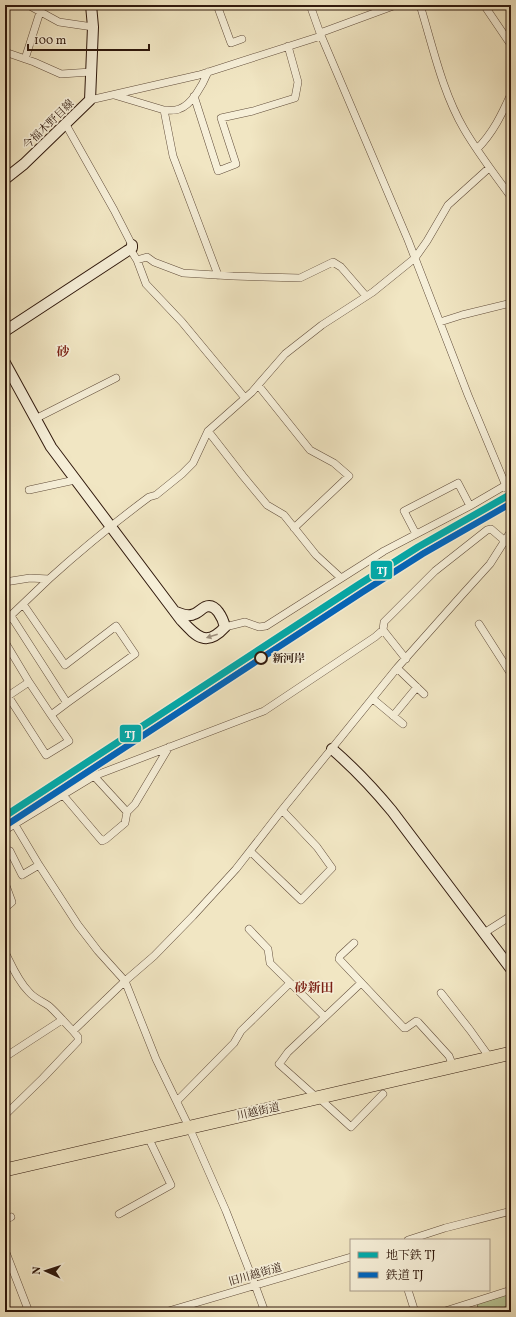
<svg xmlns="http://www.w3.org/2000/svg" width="516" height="1317" font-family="Vollkorn,'Noto Serif JP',serif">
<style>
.green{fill:#b8c595;stroke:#746f51}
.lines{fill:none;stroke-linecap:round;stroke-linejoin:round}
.street-casing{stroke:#604c3a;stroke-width:8}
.secondary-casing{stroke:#30190d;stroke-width:12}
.highway-casing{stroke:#30190d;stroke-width:14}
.street{stroke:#f6efd8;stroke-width:7}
.secondary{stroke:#f6efd8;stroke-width:10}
.highway{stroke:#f1e6c3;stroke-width:13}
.rail-1-casing{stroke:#f6efd8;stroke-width:10}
.rail-1{stroke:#0065bd;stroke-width:7}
.metro-1-casing{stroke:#f6efd8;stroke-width:10}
.metro-1{stroke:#01aaaa;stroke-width:7}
.oneway{fill:#9d8f7d}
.stop-dot{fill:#f6efd8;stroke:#30190d;stroke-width:2}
.labels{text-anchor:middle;stroke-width:3.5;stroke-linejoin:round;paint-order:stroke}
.street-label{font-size:11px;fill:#30190d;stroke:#f6efd8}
.stop-label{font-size:11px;font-weight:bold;fill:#30190d;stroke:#f6efd8;text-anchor:start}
.quarter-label{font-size:13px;font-weight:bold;fill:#7a1f14;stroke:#f6efd8}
.line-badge{stroke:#f6efd8;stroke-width:1.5}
.badge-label{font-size:11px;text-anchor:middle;font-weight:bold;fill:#fff}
</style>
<rect width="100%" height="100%" fill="#f1e6c3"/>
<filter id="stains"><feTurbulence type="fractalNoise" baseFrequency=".005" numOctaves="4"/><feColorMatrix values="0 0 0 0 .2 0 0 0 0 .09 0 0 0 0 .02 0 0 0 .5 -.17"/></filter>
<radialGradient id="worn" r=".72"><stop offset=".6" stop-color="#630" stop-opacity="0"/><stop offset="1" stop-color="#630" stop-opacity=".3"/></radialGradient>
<path class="green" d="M511 1293V1305L490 1312H479L477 1304Z"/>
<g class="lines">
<g class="street-casing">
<path id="street" d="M28 5 59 22 93 27
M217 5 231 43 242 39
M310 5 320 33 408 240 468 395 511 498
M420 5C433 47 442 91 464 129 478 153 495 175 511 197
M484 5 511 45
M320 33 396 5
M5 52 34 62 61 74 91 72
M25 59 40 12
M114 95 164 110 173 156 218 275
M194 96 218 171 236 164 221 118 253 111 295 98 298 82 288 46
M90 100 199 75 321 36
M164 110C168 110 175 111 179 109 192 105 203 84 208 72
M65 123 114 210 132 245
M477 149C493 133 502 114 511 94
M130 249 137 260 146 284 182 322 245 398
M137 260 147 257 154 262 183 273 233 276 300 278 333 262 341 267 366 296
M440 322 462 315 511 303
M258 385 310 450 334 463 349 476 294 528
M35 419 116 378
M208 431 243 476 267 505 284 515 316 555 341 578
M29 490 75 480
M416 534 404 511 458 483 470 506
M5 582 30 578 49 579C81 550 114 523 149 497L156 495 182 474 193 463 208 431 252 392 285 354 322 325 373 292 415 258 427 241 448 205 489 168
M11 616 67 703 135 654 116 626 65 665 23 604
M5 621 49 579
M479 624 511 674
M225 627 245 622 259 627 266 626 384 551 470 506 506 485
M5 642 29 682 51 715 67 703
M406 659 383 630 384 622 435 571 487 530 491 529 505 541
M397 668 424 694
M29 682 8 696 46 755 69 741 51 715
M373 699 403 724
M393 716 417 687
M94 776 127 812
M63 795 102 841 106 839 125 823 127 812 135 804 169 747
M5 808 39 865 78 925 98 951 125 981 156 1059 189 1127 226 1211 255 1285 265 1312
M5 830 94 776 264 711 375 637 383 630
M250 851 301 900 332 868 317 847 282 810
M5 854 10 851 22 875 39 865
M5 883 12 902 5 908
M249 929 268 949 270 963 325 1017
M484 933 511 916
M354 943 340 956 339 959 404 1028H406L416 1021 418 1022 449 1056 453 1066
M5 952C12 966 18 981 29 992 35 999 42 1001 49 1006 58 1014 65 1023 73 1031
M441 993 470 1030 490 1058
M5 1057 62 1020
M316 1097 279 1064 280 1063 288 1052 361 983
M318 1097 351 1127 383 1094
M177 1101 234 1043 241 1031 290 983
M5 1115 43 1078 78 1041V1037L73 1031 125 981 154 956 193 916 236 869 282 810 397 668 461 596 490 564 511 531
M119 1214 171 1185 148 1137
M5 1220 11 1217
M408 1240 445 1228 511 1211
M5 1250 29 1312
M408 1290 415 1312
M165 1312 351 1257
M442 1312 511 1290"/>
</g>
<g class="secondary-casing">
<path id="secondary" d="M5 179 24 164 90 100 93 27 91 5
M5 331 127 251 132 248V245
M5 363 51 447 181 620C196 636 206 648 225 627 223 619 216 602 205 607 201 609 198 613 194 614 189 617 181 614 176 612
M332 749C354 768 373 788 392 811L511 969"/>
</g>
<g class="highway-casing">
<path id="highway" d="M5 1170 511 1053"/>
</g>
<use href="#street" class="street"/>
<use href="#secondary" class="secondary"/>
<use href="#highway" class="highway"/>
<g class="rail-1-casing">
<path id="rail-1" d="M9 823 362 592 422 554 511 503"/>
</g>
<use href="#rail-1" class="rail-1"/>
<g class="metro-1-casing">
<path id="metro-1" d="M5 816 358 585 418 547 511 494"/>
</g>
<use href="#metro-1" class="metro-1"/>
</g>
<defs><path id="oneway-solid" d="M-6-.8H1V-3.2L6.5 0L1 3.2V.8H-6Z"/></defs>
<use class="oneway" href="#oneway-solid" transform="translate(212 636) rotate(162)"/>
<circle class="stop-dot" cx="261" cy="658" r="6"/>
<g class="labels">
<g class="street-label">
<text transform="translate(48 124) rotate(-44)" y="4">今福木野目線</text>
<text transform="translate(258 1111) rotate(-13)" y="4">川越街道</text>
<text transform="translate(255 1274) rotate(-16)" y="4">旧川越街道</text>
</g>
<g class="stop-label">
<text x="272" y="662">新河岸</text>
</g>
<g class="quarter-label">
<text x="63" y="356">砂</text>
<text x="314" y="992">砂新田</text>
</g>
</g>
<g class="line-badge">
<rect x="370" y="560" width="23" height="20" rx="4" fill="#01aaaa"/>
<rect x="119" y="724" width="23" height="19" rx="4" fill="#01aaaa"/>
</g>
<g class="badge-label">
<text x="382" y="574">TJ</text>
<text x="130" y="738">TJ</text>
</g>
<rect width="516" height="1317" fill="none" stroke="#f1e6c3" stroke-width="20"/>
<rect x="6" y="6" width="504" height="1305" fill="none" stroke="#30190d" stroke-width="2"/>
<rect x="10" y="10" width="496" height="1297" fill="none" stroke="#30190d"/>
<rect x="350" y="1239" width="140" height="52" fill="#f6efd8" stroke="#a79987"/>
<rect x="358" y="1252" width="20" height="6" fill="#01aaaa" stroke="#a79987"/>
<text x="386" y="1259" font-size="12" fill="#30190d">地下鉄 TJ</text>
<rect x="358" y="1272" width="20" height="6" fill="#0065bd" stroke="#a79987"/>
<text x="386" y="1279" font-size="12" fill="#30190d">鉄道 TJ</text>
<g transform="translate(46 1271) rotate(273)" stroke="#f6efd8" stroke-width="3" paint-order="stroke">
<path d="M0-3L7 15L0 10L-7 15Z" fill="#30190d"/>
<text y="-6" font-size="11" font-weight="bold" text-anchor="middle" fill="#30190d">N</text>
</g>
<path d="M28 44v6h121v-6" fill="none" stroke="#30190d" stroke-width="2"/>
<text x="34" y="44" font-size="12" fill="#30190d" stroke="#f6efd8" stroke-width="3" paint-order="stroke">100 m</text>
<rect width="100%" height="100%" filter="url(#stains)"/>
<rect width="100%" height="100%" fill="url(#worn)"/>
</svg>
